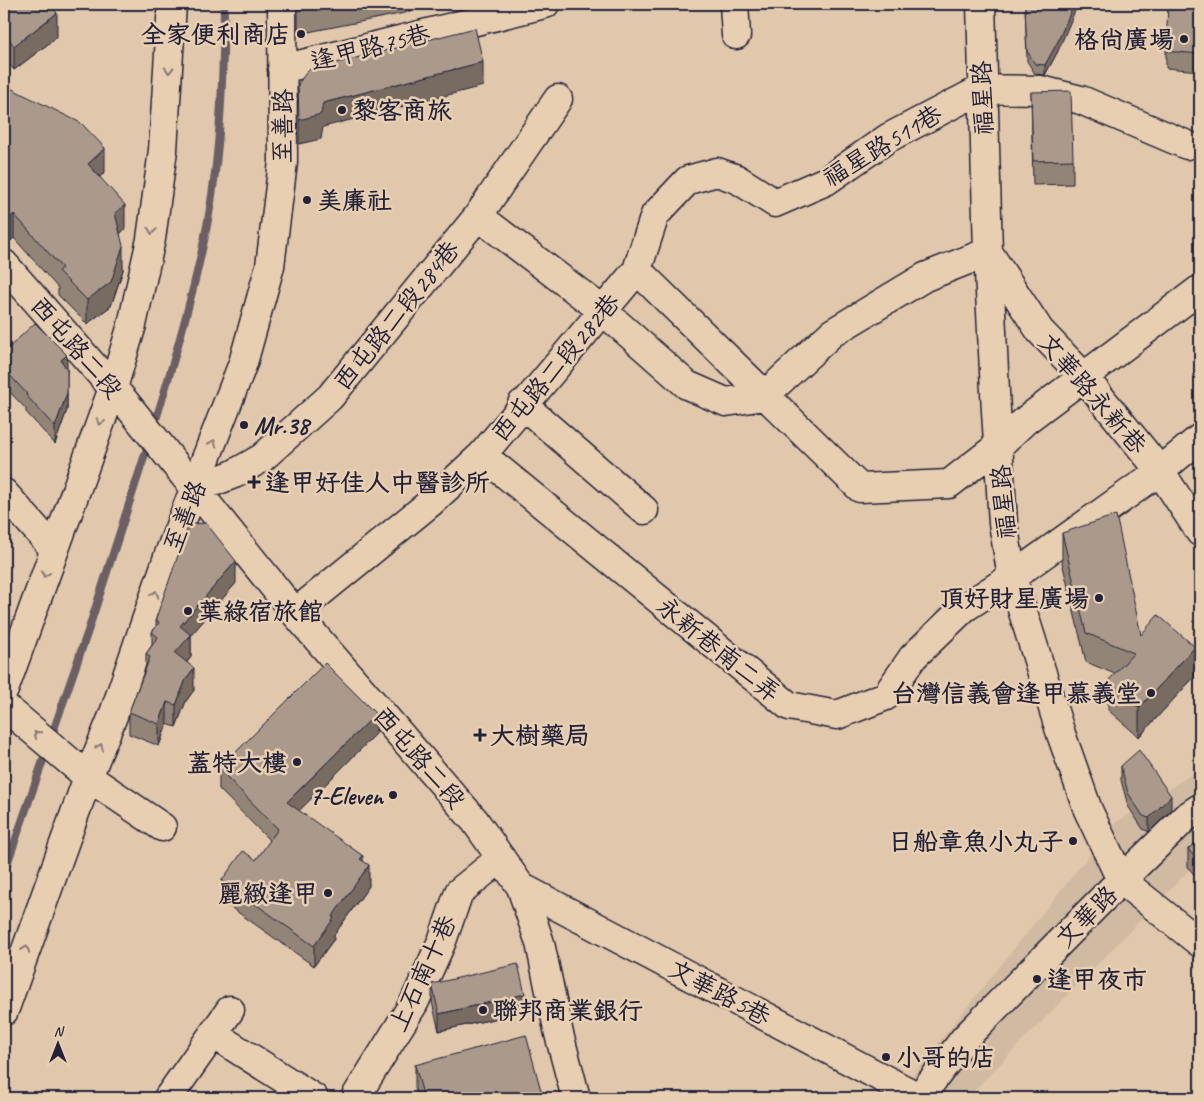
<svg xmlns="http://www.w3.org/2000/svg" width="1204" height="1102" font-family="Caveat,'LXGW WenKai TC',sans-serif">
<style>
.built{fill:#d1baa2}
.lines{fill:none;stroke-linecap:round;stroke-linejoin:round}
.stream{stroke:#695f65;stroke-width:8}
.minor-casing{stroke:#22223b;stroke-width:31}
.minor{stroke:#e9cfb1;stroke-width:28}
.wall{fill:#938478;stroke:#22223b}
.shaded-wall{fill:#786c62;stroke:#22223b}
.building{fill:#ab9a8c;stroke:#22223b}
.oneway{stroke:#867876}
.poi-dot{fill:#22223b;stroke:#e9cfb1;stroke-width:2}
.labels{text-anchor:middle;stroke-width:5;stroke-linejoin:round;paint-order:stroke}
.poi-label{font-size:25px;font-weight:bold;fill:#22223b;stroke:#e9cfb1;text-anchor:start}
.street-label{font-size:25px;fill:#22223b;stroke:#e9cfb1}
</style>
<rect width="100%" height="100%" fill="#e1c8ac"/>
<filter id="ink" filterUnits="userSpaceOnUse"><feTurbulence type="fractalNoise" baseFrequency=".02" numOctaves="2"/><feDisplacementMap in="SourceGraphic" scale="10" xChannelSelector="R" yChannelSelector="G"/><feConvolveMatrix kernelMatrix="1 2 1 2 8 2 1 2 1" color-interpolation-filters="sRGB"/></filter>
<g filter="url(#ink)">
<path class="built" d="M1200 769V859L967 1098H894L1115 823Z"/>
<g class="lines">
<path class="stream" d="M154 426C172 368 189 310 202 250 220 170 223 86 224 4
M4 873 88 631 149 442"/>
<g class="minor-casing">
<path id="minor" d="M734 4 736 35
M981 4 988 252 996 411 1003 523 1012 577 1061 734 1088 810 1121 880 1200 943
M282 69 545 4
M478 216 602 310 687 385 726 402 764 396 832 333 925 277 988 252 1040 331 1084 377 1160 471 1200 532
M4 264 125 402 295 613 475 821 521 887 540 943 559 1034 576 1098
M637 270 860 488 949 484 998 446 1026 420 1199 290
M522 404 644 510
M482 455 789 706 837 715 886 696 913 657 964 608 1012 577 1160 471 1200 438
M195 489 234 474 262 458 330 397 478 216 558 99
M4 493 54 549
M295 613 430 503 482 455 637 270 655 215 688 180 717 172 737 179 775 203 826 181 888 138 982 89 1041 90 1081 100 1187 145
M4 690 113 388 132 325 151 239 163 150 172 4
M4 706 88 777 162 827
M521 887 920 1098
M4 1011 88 777 113 716 169 554 243 363 270 266 283 162 282 4
M213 1034 314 1098
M168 1098 230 1010
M355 1098 414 1003 442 941 459 892 501 858
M919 1098 965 1038 1121 880 1185 818 1200 808"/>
</g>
<use href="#minor" class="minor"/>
</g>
<path class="wall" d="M4 4 57 37 14 70 4 57Z
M298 4H417L410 6V12L298 34Z
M1200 4V71L1166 68V51Z
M1025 6 1058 51 1045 75 1035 74 1027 61Z
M4 85 105 172 100 177 125 229 120 234 123 270 111 306 87 324 58 295V288L14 238 11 241 4 233Z
M1031 92 1073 160V184L1033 185Z
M4 352 67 369V410L55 444 26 412V409L6 388V382L4 379Z
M1062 533 1141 635 1195 676 1139 737 1108 710V681L1115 674 1086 662 1062 562Z
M236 583 191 635V657L187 662 194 690 186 701 176 727 167 724 159 746 129 734V712L146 668V654L152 645V632L156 627V618Z
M376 734 299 811 363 860 369 886 334 935V939L314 966 222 901V880L256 860 270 841 219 789V769Z
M1121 766 1171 810 1149 832 1143 829 1128 806 1121 780Z
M1200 839V882L1188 867V849Z
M432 984 525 1012 439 1031 432 1002Z
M415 1065 543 1098H418L415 1089Z"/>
<path class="shaded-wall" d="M1074 4H1078L1058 51 1045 75V65Z
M57 13V37L14 70V46Z
M483 62V86L323 127 321 139 299 144V120L323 103Z
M105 148V172L88 188V164Z
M125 205V229L115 238V213Z
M14 214V238L11 241V217Z
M123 246V270L111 306 87 324V300Z
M67 355V372L61 360Z
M67 393V410L55 444V427Z
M10 519V524L4 530V525Z
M236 561V583L187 640 191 635V657L175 675V653L180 626Z
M1195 647V676L1139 737V708Z
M194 668V690L186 701 176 727V705L186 679Z
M167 702V724L159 746V724Z
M376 714V734L287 823V802Z
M1171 796V810L1149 832V818Z
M363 856V874L369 865V886L334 935V939L314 966V946L332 917 360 859Z
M525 994V1012L439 1031V1014Z"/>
<path class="building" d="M4 4H50L57 13 14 46 4 32Z
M1027 4H1074L1058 41 1045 65 1035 64 1027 51 1025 6Z
M1168 4H1200V54L1166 51Z
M475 28 483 62 323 103 321 114 299 120 298 84 308 70Z
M4 85 81 123 105 148 88 164 125 205 115 213 123 246 111 282 87 300 58 271 62 268 14 214 11 217 4 209Z
M1071 91 1073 160 1033 161 1031 92Z
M35 323 67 355 61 360 67 370V393L55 427 26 395 27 394 6 371 9 368 4 362V352Z
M4 512 10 519 4 525Z
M1116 515 1141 635 1158 615 1195 647 1139 708 1108 681 1134 653 1086 633 1062 533Z
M206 523 236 561 180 626 191 635 175 653 194 668 186 679 176 705 167 702 159 724 129 712 150 657 146 654 158 637 152 632 159 623 156 618 189 524Z
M325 663 376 714 287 802 363 856 360 859 369 865 332 917 334 918 314 946 222 880 243 851 256 860 278 829 219 769Z
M1139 750 1171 796 1149 818 1143 816 1128 793 1121 766Z
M1200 839V863L1188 849Z
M518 964 525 994 439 1014 432 984Z
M526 1035 543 1098H424L415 1065Z"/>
<defs><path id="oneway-chevron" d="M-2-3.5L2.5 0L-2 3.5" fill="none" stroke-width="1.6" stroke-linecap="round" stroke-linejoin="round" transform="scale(1.25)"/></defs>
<g class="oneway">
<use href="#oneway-chevron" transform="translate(169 70) rotate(93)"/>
<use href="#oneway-chevron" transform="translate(152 231) rotate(98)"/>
<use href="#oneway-chevron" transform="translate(100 422) rotate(110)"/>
<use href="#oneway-chevron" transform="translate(213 443) rotate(-69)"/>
<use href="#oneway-chevron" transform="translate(45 574) rotate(110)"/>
<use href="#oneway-chevron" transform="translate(155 594) rotate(-71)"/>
<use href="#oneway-chevron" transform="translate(37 734) rotate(-140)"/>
<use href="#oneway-chevron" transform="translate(100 747) rotate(-67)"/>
<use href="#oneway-chevron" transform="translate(26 949) rotate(-70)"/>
</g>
</g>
<g class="poi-dot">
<circle cx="301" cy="34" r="5"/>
<circle cx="1184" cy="39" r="5"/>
<circle cx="342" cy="110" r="5"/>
<circle cx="307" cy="200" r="5"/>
<circle cx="244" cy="425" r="5"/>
<path d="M251.5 474.5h5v5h5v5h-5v5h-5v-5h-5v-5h5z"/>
<circle cx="1099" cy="598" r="5"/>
<circle cx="188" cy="611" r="5"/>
<circle cx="1151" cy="693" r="5"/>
<path d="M477.5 727.5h5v5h5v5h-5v5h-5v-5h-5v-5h5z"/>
<circle cx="297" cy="762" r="5"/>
<circle cx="393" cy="795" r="5"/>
<circle cx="1073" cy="841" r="5"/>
<circle cx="328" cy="893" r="5"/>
<circle cx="1037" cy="979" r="5"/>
<circle cx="483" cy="1010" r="5"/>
<circle cx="886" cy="1057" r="5"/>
</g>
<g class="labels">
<g class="poi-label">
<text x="291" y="43" text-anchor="end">全家便利商店</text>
<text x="1174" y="48" text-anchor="end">格尚廣場</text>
<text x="352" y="119">黎客商旅</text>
<text x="317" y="209">美廉社</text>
<text x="254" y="434">Mr.38</text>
<text x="265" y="491">逢甲好佳人中醫診所</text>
<text x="1089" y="607" text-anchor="end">頂好財星廣場</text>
<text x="198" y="620">葉綠宿旅館</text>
<text x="1141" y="702" text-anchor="end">台灣信義會逢甲慕義堂</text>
<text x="490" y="744">大樹藥局</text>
<text x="287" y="771" text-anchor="end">蓋特大樓</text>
<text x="383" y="804" text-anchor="end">7-Eleven</text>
<text x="1063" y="850" text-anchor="end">日船章魚小丸子</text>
<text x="318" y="902" text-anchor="end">麗緻逢甲</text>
<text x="1047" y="988">逢甲夜市</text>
<text x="493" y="1019">聯邦商業銀行</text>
<text x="896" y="1066">小哥的店</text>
</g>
<g class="street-label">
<text transform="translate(370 47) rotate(-14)" y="9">逢甲路75巷</text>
<text transform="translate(982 98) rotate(-92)" y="9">福星路</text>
<text transform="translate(282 126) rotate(-89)" y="9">至善路</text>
<text transform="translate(882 145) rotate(-31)" y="9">福星路511巷</text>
<text transform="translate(396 315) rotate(-51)" y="9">西屯路二段284巷</text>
<text transform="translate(77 347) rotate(49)" y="9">西屯路二段</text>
<text transform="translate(555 367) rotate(-50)" y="9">西屯路二段282巷</text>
<text transform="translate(1093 393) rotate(49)" y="9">文華路永新巷</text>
<text transform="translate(1003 502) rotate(-95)" y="9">福星路</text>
<text transform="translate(184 516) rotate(-68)" y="9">至善路</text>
<text transform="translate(719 649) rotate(39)" y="9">永新巷南二弄</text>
<text transform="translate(420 757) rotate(49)" y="9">西屯路二段</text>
<text transform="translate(1086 916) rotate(-45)" y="9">文華路</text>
<text transform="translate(422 973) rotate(-65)" y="9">上石南十巷</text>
<text transform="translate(720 992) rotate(28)" y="9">文華路5巷</text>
</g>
</g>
<rect width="1204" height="1102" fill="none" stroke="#e9cfb1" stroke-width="20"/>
<rect x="10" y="10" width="1184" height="1082" fill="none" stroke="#22223b" stroke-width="2" filter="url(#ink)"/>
<g transform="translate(58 1044)" stroke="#e9cfb1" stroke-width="4" paint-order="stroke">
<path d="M0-4L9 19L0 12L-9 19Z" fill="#22223b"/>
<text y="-8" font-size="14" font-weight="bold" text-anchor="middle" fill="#22223b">N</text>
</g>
</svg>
